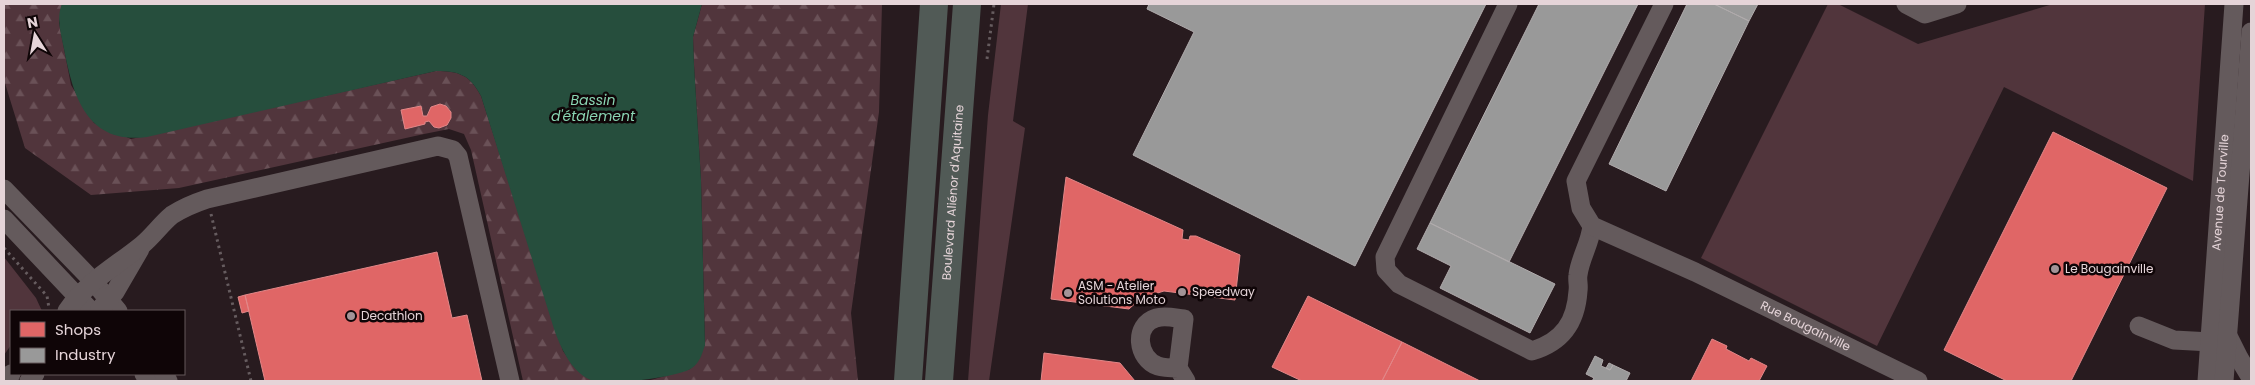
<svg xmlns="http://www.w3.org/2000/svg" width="2255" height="385" font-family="Poppins,sans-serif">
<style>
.green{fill:#51353c}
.forest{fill:url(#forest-firs)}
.water{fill:#264e3d}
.shops{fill:#e06666;stroke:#e28788}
.industry{fill:#999;stroke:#b0abac}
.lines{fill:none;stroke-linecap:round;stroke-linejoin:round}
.path{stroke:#665c5f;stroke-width:3;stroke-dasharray:2.5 4;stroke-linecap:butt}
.minor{stroke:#645a5c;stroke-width:19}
.highway{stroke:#515a56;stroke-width:28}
.poi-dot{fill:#a39397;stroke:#0f0507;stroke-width:2}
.labels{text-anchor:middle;stroke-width:5;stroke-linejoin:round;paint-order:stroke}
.street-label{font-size:12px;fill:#e5d4d8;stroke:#0f0507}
.poi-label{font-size:12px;fill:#e5d4d8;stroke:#0f0507;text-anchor:start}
.water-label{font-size:14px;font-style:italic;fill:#8ad5b3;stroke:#0f0507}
</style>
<defs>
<pattern id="forest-firs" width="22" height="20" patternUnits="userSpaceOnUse" patternTransform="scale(1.25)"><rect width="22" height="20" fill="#51353c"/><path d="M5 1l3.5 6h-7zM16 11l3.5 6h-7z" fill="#6a5157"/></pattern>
</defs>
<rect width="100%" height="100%" fill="#281b1f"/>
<path class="green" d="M1001 4H1028L1013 121 1025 128 989 381H968L988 115Z
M1828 4H1838L1918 44 2053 4H2205L2193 181 2004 87 1877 346 1701 258Z
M4 257 36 298 42 311H11V345L4 355Z"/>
<path class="forest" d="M4 4H62L59 23 71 85 94 123 131 139 436 71C459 71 470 75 481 96L563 351 573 365 595 381H523L471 150 464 134 449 129 424 134 179 188 91 195 25 148 4 80Z
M702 4H882L879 112 851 313 858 381H647L690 369 705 345 701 180 694 65 693 37Z"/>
<path class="water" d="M62 4H702L693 37 694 65 701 180 705 345C702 354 700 362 692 368 677 378 611 385 594 381 573 375 562 350 555 332L481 96C470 75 459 71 436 71L147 137C87 145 73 96 64 49 61 34 56 18 62 4Z"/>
<path class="shops" d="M440 104 446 106 451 112V118L447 125 439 128 434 127 429 121 425 122V124L405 129 401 110 421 106 423 116H427L431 107Z
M2053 132 2167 188 2071 381H2007L1944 350Z
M1066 177 1183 230 1182 239 1189 240 1190 236H1196L1240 255 1235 300 1164 291 1141 298 1129 309 1051 299Z
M437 252 452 318 467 315 482 381H265L245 295Z
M245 295 249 311 242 313 238 297Z
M1308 296 1402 342 1382 381H1302L1272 367Z
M1712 339 1727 346 1726 349 1749 361 1751 358 1767 366 1759 381H1691Z
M1402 342 1480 381H1382Z
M1044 353 1120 363 1135 381H1041Z"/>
<path class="industry" d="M1149 4H1486L1355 266 1133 155 1194 32 1147 9Z
M1539 4H1638L1509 262 1430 223Z
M1687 4H1714L1749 21 1666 191 1609 164Z
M1714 4H1758L1749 21Z
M1430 223 1555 284 1530 333 1440 288 1451 266 1417 249Z
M1595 356 1603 360 1601 366 1606 368 1610 370 1613 365 1630 373 1626 381H1592L1594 378 1586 374Z
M1609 363 1613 365 1610 370 1606 368Z"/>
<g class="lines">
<path class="path" d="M987 59 994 4
M211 214 251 381
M4 248 47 296 49 308"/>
<g class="minor">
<path d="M1508 4 1385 257 1386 270 1399 284 1532 351C1563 342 1576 322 1578 291 1579 285 1577 280 1578 275 1580 258 1590 244 1592 226"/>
<path id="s1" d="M1664 4 1576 181 1581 208 1592 226 1695 272 1918 381"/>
<path d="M1906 4 1925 14 1957 4"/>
<path d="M4 189 93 281 118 311"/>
<path d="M4 219 91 311"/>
<path d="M100 309 115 292 140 249"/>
<path d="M67 311C86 282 115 267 142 245 153 236 161 224 172 215 183 208 195 203 207 199L438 146 453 150 458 156 510 381"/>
<path d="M2139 326 2174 340 2211 342"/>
<path d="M2228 336 2239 358 2251 378"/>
<path d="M1178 368C1172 368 1164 368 1158 366 1137 359 1133 325 1156 318 1165 315 1175 318 1184 319L1178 368 1186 381"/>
<path d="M144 374 149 381"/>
<path d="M164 374 168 381"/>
<path d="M7 381 11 374"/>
<path d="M29 381 35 374"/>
<path id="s2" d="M2207 381 2234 4"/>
<path d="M2224 381 2251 32"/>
</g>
<g class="highway">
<path d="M908 381 934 4"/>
<path id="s3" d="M939 381 967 4"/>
</g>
</g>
<g class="poi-dot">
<circle cx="2055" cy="269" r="5"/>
<circle cx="1182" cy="292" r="5"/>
<circle cx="1068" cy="293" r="5"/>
<circle cx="351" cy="316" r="5"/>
</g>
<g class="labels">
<g class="street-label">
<text dy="4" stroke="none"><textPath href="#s3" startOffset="189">Boulevard Aliénor d'Aquitaine</textPath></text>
<text dy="4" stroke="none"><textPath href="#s2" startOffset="189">Avenue de Tourville</textPath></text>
<text dy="4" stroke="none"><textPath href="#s1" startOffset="482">Rue Bougainville</textPath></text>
</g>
<g class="poi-label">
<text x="2065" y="273">Le Bougainville</text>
<text x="1078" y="290">ASM - Atelier<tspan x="1078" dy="14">Solutions Moto</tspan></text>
<text x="1192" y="296">Speedway</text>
<text x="361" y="320">Decathlon</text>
</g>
<g class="water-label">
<text x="593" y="105">Bassin<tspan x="593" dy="16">d'étalement</tspan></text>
</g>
</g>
<rect width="2255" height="385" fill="none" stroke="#e5d4d8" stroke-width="10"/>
<rect x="10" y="310" width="175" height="65" fill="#0f0507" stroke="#65585b"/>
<rect x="20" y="322" width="25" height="15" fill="#e06666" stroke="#65585b"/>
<text x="55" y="335" font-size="15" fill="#e5d4d8">Shops</text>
<rect x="20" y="348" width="25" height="15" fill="#999999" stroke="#65585b"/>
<text x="55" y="360" font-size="15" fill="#e5d4d8">Industry</text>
<g transform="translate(35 35) rotate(349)" stroke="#0f0507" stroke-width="4" paint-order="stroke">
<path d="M0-4L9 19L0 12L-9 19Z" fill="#e5d4d8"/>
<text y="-8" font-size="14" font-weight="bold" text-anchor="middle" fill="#e5d4d8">N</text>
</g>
</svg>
